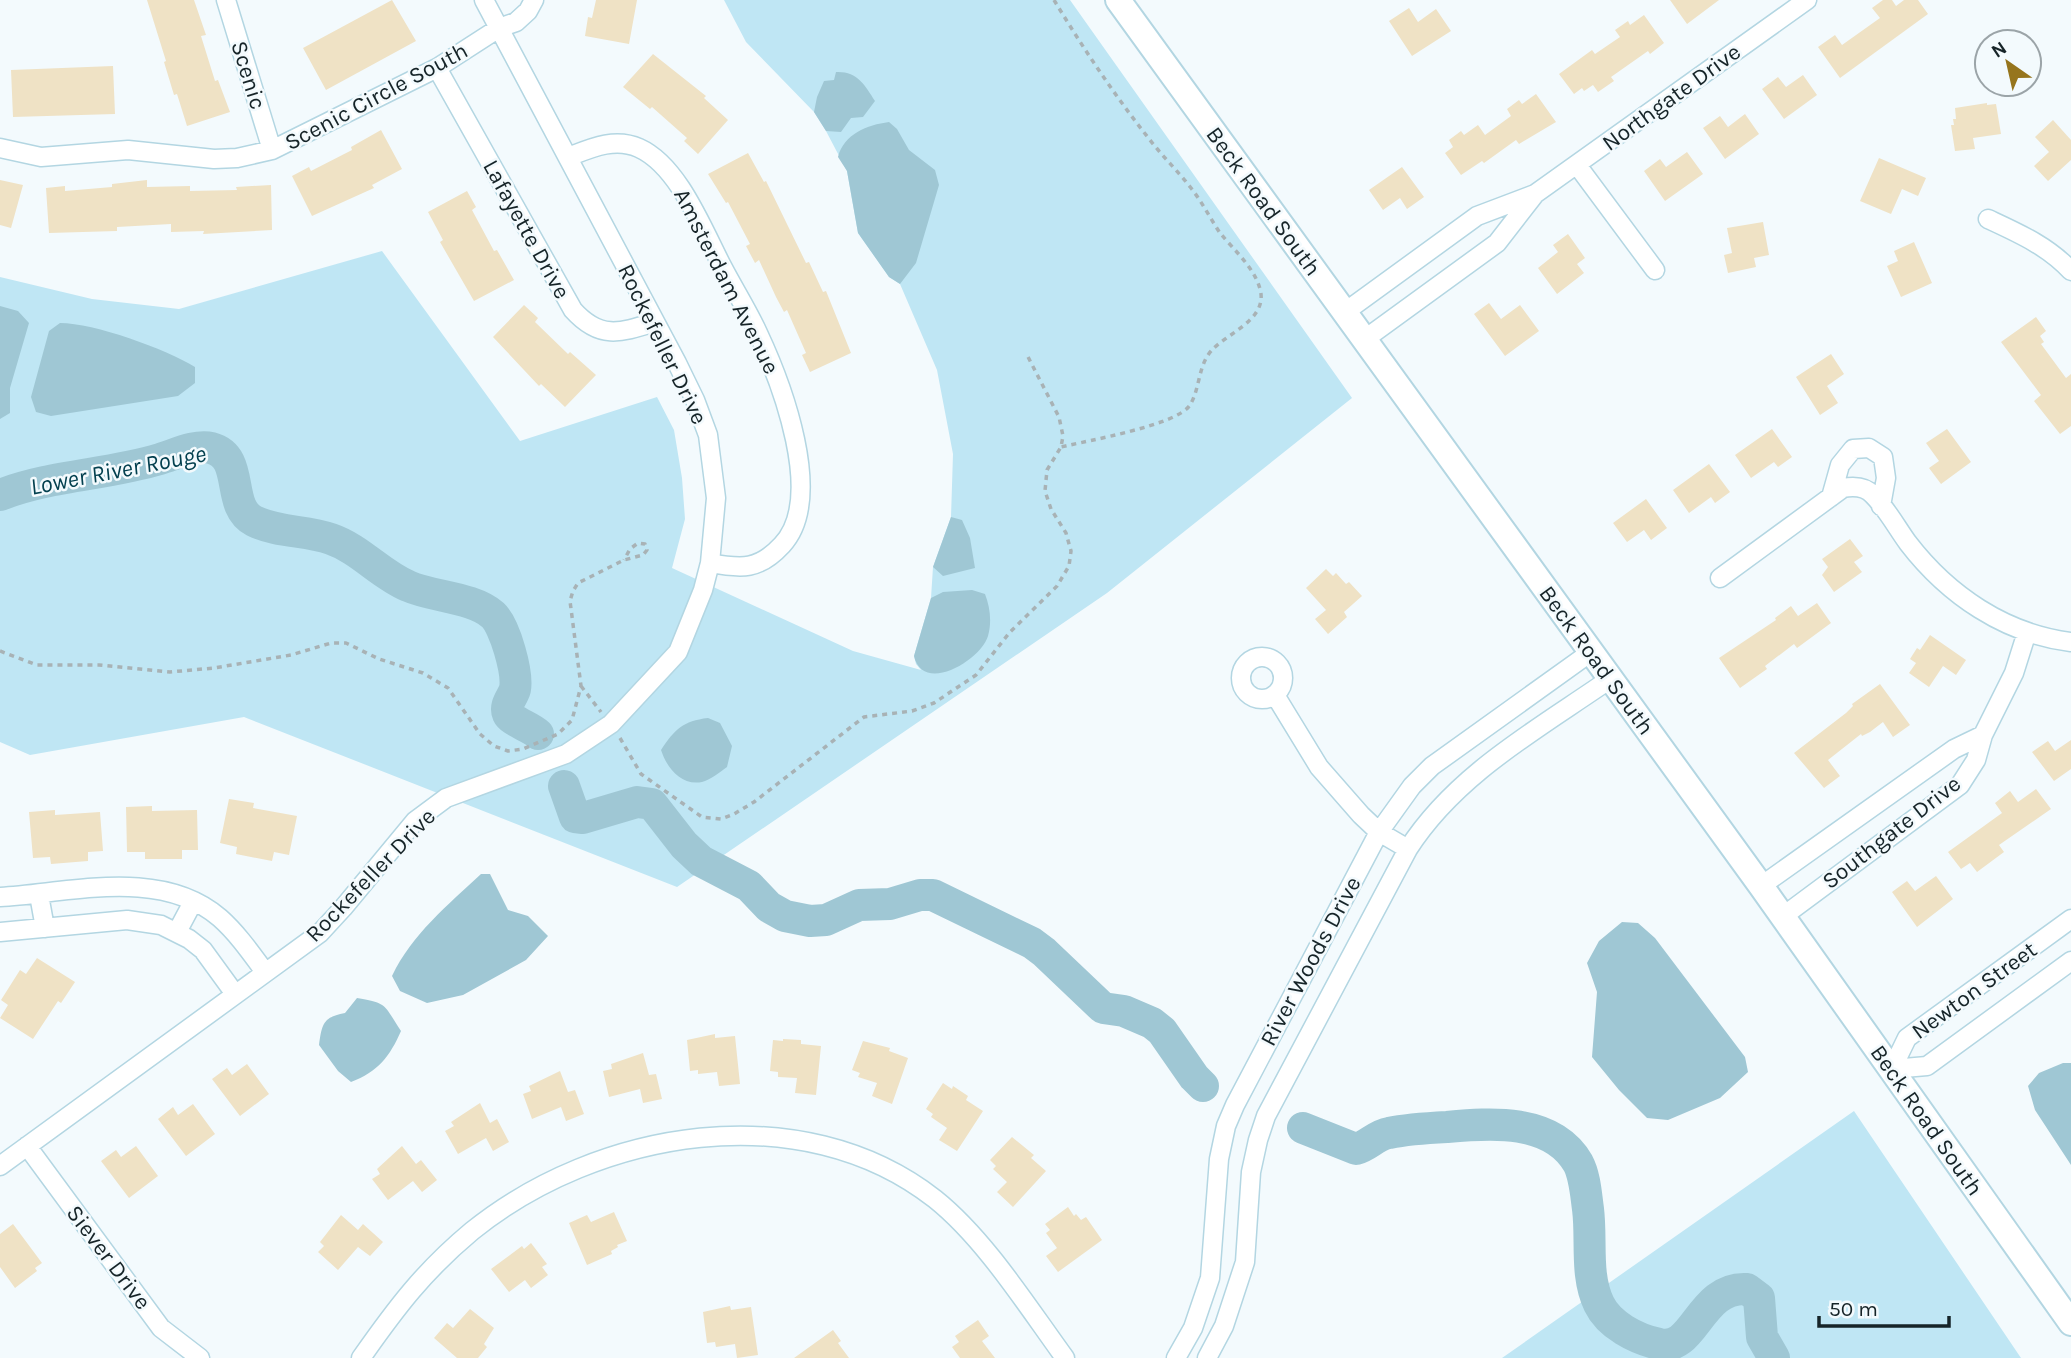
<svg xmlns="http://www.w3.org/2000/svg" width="2071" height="1358" font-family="Karla,sans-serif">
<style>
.green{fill:#bfe6f4}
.water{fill:#9fc7d4}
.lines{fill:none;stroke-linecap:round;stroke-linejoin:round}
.river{stroke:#9fc7d4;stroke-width:32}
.building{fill:#efe2c5}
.street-casing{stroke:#b3d6e2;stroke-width:21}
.secondary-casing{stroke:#b3d6e2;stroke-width:28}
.path{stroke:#a8b2b5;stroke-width:3.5;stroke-dasharray:5 5;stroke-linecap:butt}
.street{stroke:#fff;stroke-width:18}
.secondary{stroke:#fff;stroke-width:24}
.labels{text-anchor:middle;stroke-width:5;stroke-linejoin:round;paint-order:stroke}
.street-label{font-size:23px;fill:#162428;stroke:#f3fafd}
.water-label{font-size:24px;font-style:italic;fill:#03404f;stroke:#f3fafd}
</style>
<rect width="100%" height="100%" fill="#f3fafd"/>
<path class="green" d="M724 0H1070L1352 398 1107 593 677 887 244 717 30 755 0 742V277L92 299 179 309 382 251 520 441 657 397 674 430 682 478 685 519 672 568 853 651 921 670 916 664 914 656 931 598 933 567 951 517 953 454 937 370 900 284 889 277 858 233 847 171 826 131 814 112 746 42Z
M1854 1111 2021 1358H1502Z"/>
<path class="water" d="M836 72C857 71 865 85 875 101L863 117 851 118 841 132 826 131 814 112 817 97 824 81 834 80Z
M889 122 897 129 909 150 935 170 939 185 916 263 900 284 889 277 858 233 847 171 838 157C844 134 867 125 889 122Z
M0 306 18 311 29 323 10 388V413L0 419Z
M60 323C94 323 166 349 195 367V383L178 396 51 416 36 412 31 397 49 331Z
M951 517 962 520 970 538 975 568 943 576 933 567Z
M972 590 985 594C990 607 992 622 988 636 981 660 923 695 914 656L931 598 943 592Z
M708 718 720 723 732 746 727 767C720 772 710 780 702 782 681 786 667 768 661 750 675 729 683 721 708 718Z
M481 874H490L508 910 528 916 548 936 526 960 463 995 427 1003 400 991 392 976C412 934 448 905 481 874Z
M1622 922 1638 923 1655 938 1745 1057 1748 1072 1720 1098 1668 1120 1647 1118 1619 1090 1592 1057 1597 992 1587 963 1599 941Z
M357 998C389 1003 384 1006 401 1031 390 1056 378 1072 351 1082L338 1071 319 1045C322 1024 323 1017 345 1013Z
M2063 1063H2071V1165L2035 1110 2028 1086 2039 1073Z"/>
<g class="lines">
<path class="river" d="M0 495C51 475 107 475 160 459 174 455 196 444 211 448 246 457 225 506 254 521 279 533 306 530 331 539 360 549 380 574 408 586 432 597 473 597 493 615 505 626 518 673 515 689 513 697 504 705 508 714 511 721 531 727 538 734
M564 786 575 817 583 818 637 802 652 804 684 845 701 861 749 886 769 907 785 916 810 921 826 920 859 905 890 904 920 895H933L1032 943 1044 952 1103 1008 1124 1011 1152 1023 1162 1031 1194 1077 1203 1086
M1303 1128 1356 1149C1368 1146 1376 1135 1389 1133 1408 1129 1427 1128 1447 1127 1490 1123 1552 1118 1578 1163 1585 1176 1586 1195 1588 1209 1592 1240 1585 1275 1599 1304 1609 1325 1636 1339 1659 1344 1695 1353 1699 1286 1747 1289L1759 1298 1762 1337 1774 1358"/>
</g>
<path class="building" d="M147 0H194L206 35 201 36 215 81 218 80 230 112 187 126 177 94 174 95 164 62 166 61Z
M392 0 416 41 326 90 303 48Z
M596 0H637L629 44 585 36 588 17 592 18Z
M1670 0H1719L1687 24Z
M1883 0H1892L1896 6 1904 0H1918L1928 14 1840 78 1818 47 1835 35 1842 45 1880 18 1872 8Z
M1409 8 1418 22 1436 9 1451 31 1412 56 1389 21Z
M1644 15 1664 43 1650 54 1648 51 1611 77 1614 81 1598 92 1593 85 1584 91 1582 88 1574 94 1559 74 1592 50 1595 54 1620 37 1615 30 1628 21 1630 25Z
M653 54 706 96 704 98 728 120 698 154 684 141 687 138 652 107 650 109 623 87Z
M113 66 115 114 13 117 11 70Z
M1803 75 1817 95 1784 119 1762 89 1778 77 1786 87Z
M1536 94 1556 122 1519 144 1516 140 1484 163 1482 161 1461 175 1445 153 1453 147 1449 140 1461 131 1464 135 1478 125 1485 135 1511 116 1507 109 1519 100 1522 104Z
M1987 103V105L1996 104 2001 134 1973 138 1975 149 1955 151 1951 125H1954L1953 119H1956L1955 108Z
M1745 114 1759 134 1725 159 1703 128 1720 116 1728 127Z
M2053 120 2071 140V160L2048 181 2034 166 2049 152 2035 137Z
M381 130 402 169 372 185 374 188 312 216 292 176 309 167 311 171 352 150 351 147Z
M1687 152 1703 174 1665 201 1644 171 1660 159 1666 167Z
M748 153 764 182 766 181 806 263 809 262 823 292 826 291 851 353 810 372 802 355 806 353 787 310 784 312 776 297 759 260 755 263 746 246 750 244 728 202 726 203 708 174Z
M1879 158 1926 178 1918 196 1902 189 1891 214 1860 201Z
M1402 167 1424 197 1407 209 1400 198 1383 210 1369 190Z
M0 180 23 185 11 228 0 225Z
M147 180V187L190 186V191L237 190 236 187 271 185 272 230 203 234 204 231 171 232V224L117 227V231L49 233 46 188 65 186V191L112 187V184Z
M467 191 476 207 472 210 494 251 497 250 514 280 474 301 440 242 443 240 428 212Z
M1763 222 1769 255 1754 258 1756 267 1728 273 1724 255 1732 253 1727 228Z
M1568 234 1585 258 1577 264 1584 273 1557 294 1538 268 1558 252 1553 245Z
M1914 242 1932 283 1901 297 1887 266 1898 261 1894 251Z
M1489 303 1501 319 1520 305 1539 331 1505 356 1474 314Z
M524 305 538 318 535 322 568 354 570 352 596 375 565 407 541 384 539 386 493 337Z
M2036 317 2046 331 2040 336 2044 342 2041 344 2066 378 2071 374V426L2060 434 2034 401 2041 395 2001 342Z
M1831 354 1844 374 1827 386 1838 403 1820 415 1796 377Z
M1772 429 1792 457 1778 467 1774 462 1751 478 1735 455Z
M1947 429 1971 462 1941 484 1929 468 1939 461 1926 443Z
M1709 464 1730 492 1715 503 1711 497 1689 513 1673 490Z
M1646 499 1667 528 1651 540 1644 530 1627 542 1613 523Z
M1850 539 1863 556 1854 562 1862 572 1834 592 1822 575 1828 567 1822 559Z
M1326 569 1333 576 1336 573 1346 584 1349 582 1362 596 1344 612 1347 617 1328 634 1315 619 1326 610 1306 588Z
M1817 603 1831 623 1797 648 1794 644 1765 666 1767 669 1740 688 1719 658 1776 620 1775 618 1791 606 1798 616Z
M1930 635 1966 660 1956 675 1943 666 1929 687 1909 673 1916 663 1910 659 1917 648 1920 650Z
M1880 684 1910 725 1893 737 1883 722 1870 732 1862 736 1861 734 1828 760 1840 776 1824 788 1794 753 1846 713 1853 706 1852 704Z
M2071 740V769L2054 781 2032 752 2048 741 2055 751Z
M2036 789 2051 809 1999 845 2004 852 1977 872 1970 863 1961 869 1948 852 2002 813 1995 803 2010 791 2018 802Z
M229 799 254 803 253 808 297 816 289 855 274 852 272 861 236 854 237 847 220 843Z
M152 806V811L197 810 198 850H182V859H145V852H127L126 807Z
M55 810V815L100 812 103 851 88 852V861L51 864 50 857 33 858 29 812Z
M1936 876 1953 899 1917 927 1892 892 1907 881 1915 891Z
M37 958 75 982 61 1003 58 1001 33 1039 0 1018 8 1005 1 1000 20 970 26 974Z
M715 1034V1038L735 1036 740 1084 719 1086 717 1072 698 1074V1070L690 1071 687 1040Z
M783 1039 801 1040V1044L821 1046 816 1095 795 1093 797 1078 778 1077V1072L770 1071 773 1040 783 1041Z
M863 1041 890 1048 889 1051 908 1058 892 1104 872 1096 877 1083 858 1077 860 1073 852 1070Z
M643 1053 649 1075 656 1074 662 1099 643 1103 640 1089 609 1097 603 1071 612 1069 611 1064Z
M247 1064 269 1094 240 1116 212 1079 227 1068 232 1075Z
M560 1071 568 1092 575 1090 584 1114 566 1121 561 1107 532 1119 523 1094 531 1091 529 1086Z
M943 1083 952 1089 953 1086 968 1096 966 1100 983 1111 957 1151 939 1140 947 1128 931 1117 933 1114 926 1109Z
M480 1103 490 1123 497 1119 509 1142 493 1151 486 1138 458 1154 445 1131 454 1126 451 1122Z
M193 1104 215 1134 186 1156 158 1119 173 1107 178 1115Z
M1012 1137 1034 1155 1031 1158 1046 1171 1013 1207 997 1192 1007 1182 993 1169 996 1166 990 1160Z
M136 1146 158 1176 129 1198 101 1161 116 1150 121 1157Z
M402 1146 416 1164 421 1160 437 1180 422 1192 413 1181 388 1200 372 1179 380 1174 377 1169Z
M1068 1207 1074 1216 1076 1214 1081 1220 1086 1217 1102 1240 1058 1272 1046 1256 1057 1248 1046 1233 1050 1230 1045 1224Z
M614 1212 627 1241 617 1245 618 1247 611 1251 612 1254 587 1265 569 1223 587 1215 591 1222Z
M341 1215 358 1230 363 1224 383 1242 370 1256 358 1247 338 1270 318 1252 324 1246 320 1242Z
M13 1224 42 1263 35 1268 37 1271 15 1288 0 1267V1234Z
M531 1243 547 1264 542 1267 548 1275 531 1288 525 1280 509 1292 491 1269 522 1246 524 1249Z
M730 1306 731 1310 751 1307 758 1355 737 1358 735 1344 716 1347 715 1342 707 1343 703 1312Z
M470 1309 494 1328 484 1344 487 1347 478 1358H457L434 1338 447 1323 453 1328Z
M978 1320 989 1336 982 1341 995 1358H960L952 1347 959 1342 955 1336Z
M833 1330 841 1341 838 1343 849 1358H794Z"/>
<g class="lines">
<g class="street-casing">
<path id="street" d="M226 0 272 150
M437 68 573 310C600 340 620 333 655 322
M0 148 41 157 128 150 214 159 237 158 272 150 437 68 499 28 516 22 528 11 534 0
M568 157C591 148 615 137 639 148 679 166 703 230 723 268 734 289 748 311 758 333 781 382 826 498 782 545 759 570 742 569 710 563
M1577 165 1655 270
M1988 219C2018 233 2048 246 2071 271
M1345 312 1477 216 1535 194 1807 0
M1365 339 1497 243 1535 194
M1831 497 1840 465 1853 449 1869 448 1883 457 1886 478 1881 506
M1720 578 1843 488C1854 486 1865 486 1873 495 1887 509 1897 528 1908 543 1948 595 2005 634 2071 642
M1241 678a21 21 0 1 1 42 0a21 21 0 1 1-42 0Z
M1275 695 1319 767 1361 815 1379 832 1408 849
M1761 886 1954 749 1983 735
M39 895 45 928
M0 897C70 893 161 867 220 918 237 933 251 953 265 972
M1782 917 1960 785 1976 760 1983 735 2014 673 2027 632
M0 932 127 920 161 925 189 939 203 950 235 994
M177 932 193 902
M1892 1069 1907 1038 2071 919
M1892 1069 1927 1066 2071 961
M27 1146 161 1328 200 1358
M0 1166 320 933 343 908 415 821 446 798 566 754 611 724 678 652 703 590 710 563 716 498 708 435 695 400 677 363 484 0
M361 1358C396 1308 424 1271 472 1231 597 1130 801 1094 935 1199 985 1239 1027 1306 1065 1358
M1176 1358 1193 1328 1210 1278 1219 1159 1226 1126 1235 1105 1379 832 1412 786 1432 766 1591 652
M1207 1358 1224 1326 1245 1262 1251 1172 1258 1140 1266 1116 1408 849C1456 774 1538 729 1610 679"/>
</g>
<g class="secondary-casing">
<path id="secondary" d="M1118 0 1761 886 2071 1323"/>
</g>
<path class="path" d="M1054 0C1083 48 1115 96 1150 140 1163 157 1178 171 1191 188 1202 202 1210 218 1220 233 1234 250 1258 271 1261 294 1264 321 1226 334 1211 351 1198 366 1200 389 1190 405 1178 425 1086 441 1061 447
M0 651 37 665H99L170 672 214 668 291 655 331 643H346L379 659 423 673 448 688 480 734 494 746 508 751 523 749 558 734 572 720 581 686 570 601 573 591 578 583 624 560 643 555 647 550 645 544 638 543 630 549 624 560
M581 686 601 712
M620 738 641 774 702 817 721 819 734 814 754 802 864 717 912 711 934 703 976 675 1010 632 1057 586 1069 566 1071 551 1066 533 1051 509 1045 491 1047 470 1061 447 1063 436 1059 417 1026 353"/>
<use href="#street" class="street"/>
<use href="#secondary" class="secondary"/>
</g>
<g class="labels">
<g class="street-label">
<text transform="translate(249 75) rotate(73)" y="8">Scenic</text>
<text transform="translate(376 96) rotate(-28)" y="8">Scenic Circle South</text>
<text transform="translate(1671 97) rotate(-36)" y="8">Northgate Drive</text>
<text transform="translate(1264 201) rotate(54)" y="8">Beck Road South</text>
<text transform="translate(527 229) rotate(61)" y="8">Lafayette Drive</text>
<text transform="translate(727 281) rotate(63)" y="8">Amsterdam Avenue</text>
<text transform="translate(663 344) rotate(64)" y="8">Rockefeller Drive</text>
<text transform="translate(1597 660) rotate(54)" y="8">Beck Road South</text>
<text transform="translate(1891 832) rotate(-38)" y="8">Southgate Drive</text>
<text transform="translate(370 875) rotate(-46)" y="8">Rockefeller Drive</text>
<text transform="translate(1310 961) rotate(-62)" y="8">River Woods Drive</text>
<text transform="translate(1974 990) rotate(-36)" y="8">Newton Street</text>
<text transform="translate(1927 1120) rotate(55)" y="8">Beck Road South</text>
<text transform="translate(109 1257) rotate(53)" y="8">Siever Drive</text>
</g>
<g class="water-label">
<text transform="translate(118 470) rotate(-11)" y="8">Lower River Rouge</text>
</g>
</g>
<g transform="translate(2008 63) rotate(326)"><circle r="33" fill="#f3fafd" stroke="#9ba4a8" stroke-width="2"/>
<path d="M0-5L12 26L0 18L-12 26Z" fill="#96751d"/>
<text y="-10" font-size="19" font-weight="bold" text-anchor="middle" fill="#162428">N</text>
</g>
<path d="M1819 1316v10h130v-10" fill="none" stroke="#162428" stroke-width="3.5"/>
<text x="1829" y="1316" font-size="21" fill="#162428" stroke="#f3fafd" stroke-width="5" paint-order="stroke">50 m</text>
</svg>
